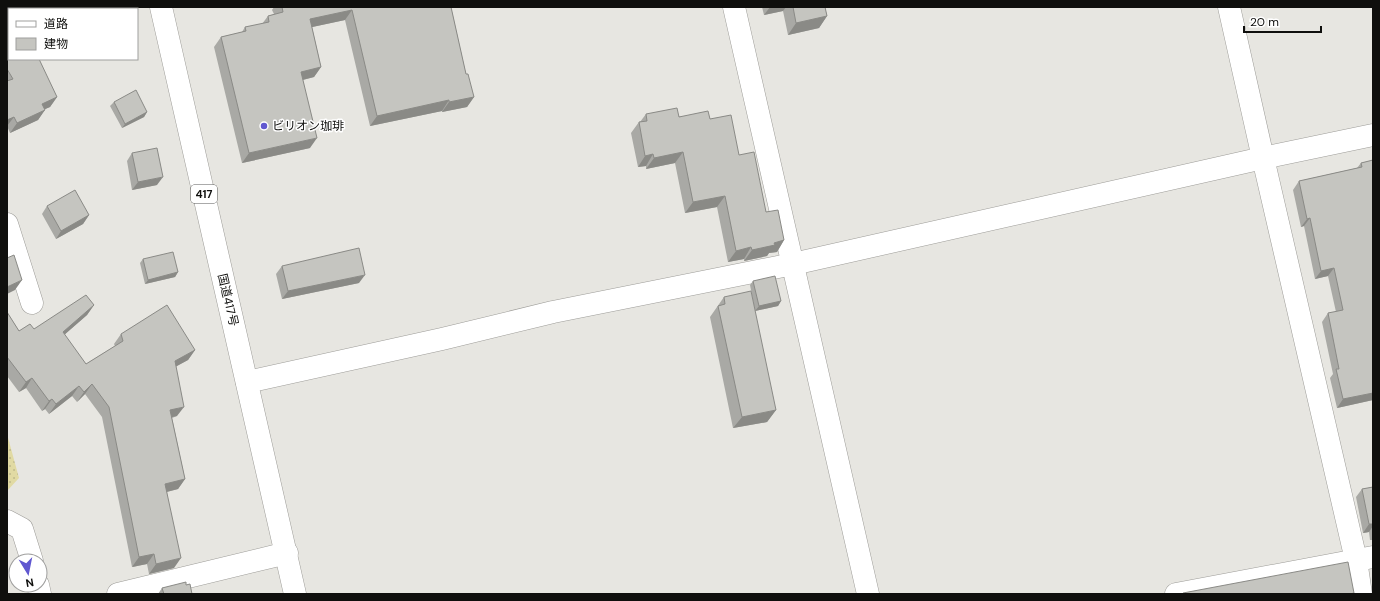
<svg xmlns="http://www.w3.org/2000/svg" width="1380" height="601" font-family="'DM Sans','Noto Sans JP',sans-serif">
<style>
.park{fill:url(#park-dots)}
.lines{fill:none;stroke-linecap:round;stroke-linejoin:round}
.minor-casing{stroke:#9d9c98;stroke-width:23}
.trunk-casing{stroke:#9d9c98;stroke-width:23}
.minor{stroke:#fff;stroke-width:22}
.trunk{stroke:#fff;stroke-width:22}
.wall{fill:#a9a9a5}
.shaded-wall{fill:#8a8a86}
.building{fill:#c5c5c0;stroke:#8a8a86}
.poi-dot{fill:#6057d0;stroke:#fff;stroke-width:1.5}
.labels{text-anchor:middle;stroke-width:3;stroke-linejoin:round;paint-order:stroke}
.shield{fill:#fff;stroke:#575756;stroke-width:1}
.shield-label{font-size:11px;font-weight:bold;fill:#0f0f0d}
.poi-label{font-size:12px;fill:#0f0f0d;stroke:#fff;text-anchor:start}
.street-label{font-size:12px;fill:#0f0f0d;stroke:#fff}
</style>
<defs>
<pattern id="park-dots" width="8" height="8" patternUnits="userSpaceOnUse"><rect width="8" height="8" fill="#e1daa3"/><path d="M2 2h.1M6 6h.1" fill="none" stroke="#c0ba8b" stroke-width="1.8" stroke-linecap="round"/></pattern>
</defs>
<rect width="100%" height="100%" fill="#e7e6e1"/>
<path class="park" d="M7 434 19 478 7 491Z"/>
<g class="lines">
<g class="minor-casing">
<path id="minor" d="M734 7 868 594
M1229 7 1263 158 1356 560 1361 594
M7 224 32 303
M247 382 442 339 553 312 793 264 1263 158 1373 135
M7 521 22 529 32 561
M38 585 40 594
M118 594 287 553
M1176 594 1373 557"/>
</g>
<g class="trunk-casing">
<path id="trunk" d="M161 7 295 594"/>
</g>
<use href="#minor" class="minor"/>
<use href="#trunk" class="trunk"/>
</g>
<path class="wall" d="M7 7 9 9 57 97 50 107 45 109 38 120 10 133 7 126Z
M274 7H451L466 74 474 97 467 107 442 112V111L370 126 345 20 312 27 321 67 314 77 303 80 310 148 242 163 214 47 221 37 242 32 245 27 262 24 268 16 274 14 272 10Z
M762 7H825L827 16 819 28 788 35 783 11 764 15Z
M114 102 147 112 144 117 122 128 110 106Z
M646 114 710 119 739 155 766 212 784 240 777 252 769 253 767 256 744 261V259L728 262 717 207 685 213 675 163 646 169V166L638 167 631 133 639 122H640Z
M132 153 157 185 132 190 127 161Z
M1373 160V400L1337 408 1330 378 1333 374 1322 322 1328 313 1336 312 1328 276 1315 279 1304 226 1301 227 1293 190 1299 181 1357 168 1361 163Z
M47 206 89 215 83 224 56 239 42 214Z
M143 259 178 272 175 277 145 284 140 263Z
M282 266 359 283 282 299 276 274Z
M753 281 781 301 778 306 755 311 750 285Z
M724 297 776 410 767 422 733 428 710 317Z
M94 305 87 315 64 335 86 364 115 346 114 344 121 334 195 350 188 360 176 366 177 416 172 418 185 479 178 489 167 492 174 568 149 574 147 564 132 567 102 417 85 394 77 402 72 396 49 414 45 409 42 411 26 388 19 392 7 376V312L19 331 34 329Z
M1373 487V540H1370L1369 532 1363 533 1356 497 1362 489Z
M186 585 192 594H158L162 588Z"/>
<path class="shaded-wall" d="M770 7H786L783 11 764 15Z
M352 10 345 20 303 29 310 19Z
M827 16 819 28 788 35 796 23Z
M321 67 314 77 294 82 301 72Z
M57 97 50 107 36 113 42 104Z
M474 97 467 107 442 112 449 102Z
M449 100 442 111 370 126 377 116Z
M45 110 38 120 10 133 17 123Z
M147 112 144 117 122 128 125 124Z
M14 117 7 126V120Z
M317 138 310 148 242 163 249 153Z
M683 152 675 163 646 169 654 158Z
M653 154 646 166 638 167 645 156Z
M163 177 157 185 132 190 138 182Z
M725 196 717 207 685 213 693 202Z
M89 215 83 224 56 239 61 231Z
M1310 218 1304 226 1301 227 1307 219Z
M784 240 777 252 769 253 767 256 744 261 752 250 774 243Z
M751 247 744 259 728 262 736 251Z
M1334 268 1328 276 1315 279 1321 271Z
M178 272 175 277 145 284 148 280Z
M365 275 359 283 282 299 288 291Z
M22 280 15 290 7 294V287Z
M781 301 778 306 755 311 759 306Z
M94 305 87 315 56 342 63 332Z
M195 350 188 360 168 371 175 361Z
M32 378 26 388 19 392 26 382Z
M92 384 85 394 77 402 84 392Z
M79 386 72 396 49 414 56 404Z
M1373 393V400L1337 408 1343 399Z
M52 399 45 409 42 411 49 401Z
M184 407 177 416 163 419 170 410Z
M776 410 767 422 733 428 742 417Z
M185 479 178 489 158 494 165 484Z
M1369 524H1373V526L1369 532 1363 533Z
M154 554 147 564 132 567 139 557Z
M181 558 174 568 149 574 156 564Z"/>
<path class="building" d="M7 7H58L59 9H9V59H39L57 97 42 104 45 110 17 123 14 117 7 120V81L13 79 7 69Z
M282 7H451L466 74H468L474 97 449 102V100L377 116 352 10 310 19 321 67 301 72 317 138 249 153 221 37 246 31 245 27 269 22 268 16 283 12Z
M793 7H825L827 16 796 23Z
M136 90 147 112 125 124 114 102Z
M677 108 679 117 708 111 710 119 731 115 739 155 754 152 766 212 778 210 784 240 774 243 775 245 752 250 751 247 736 251 725 196 693 202 683 152 654 158 653 154 645 156 639 122 647 121 646 114Z
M157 148 163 177 138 182 132 153Z
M1373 160V393L1343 399 1336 369H1339L1328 313 1343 310 1334 268 1321 271 1310 218 1307 219 1299 181 1362 167 1361 163Z
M75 190 89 215 61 231 47 206Z
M359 248 365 275 288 291 282 266Z
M173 252 178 272 148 280 143 259Z
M14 255 22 280 7 287V258Z
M775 276 781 301 759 306 753 281Z
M751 291 776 410 742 417 718 306 725 304 724 297Z
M86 295 94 305 63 332 86 364 123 341 121 334 167 305 195 350 175 361 184 407 170 410 185 479 165 484 181 558 156 564 154 554 139 557 109 407 92 384 84 392 79 386 56 404 52 399 49 401 32 378 26 382 7 357V312L19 331 30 324 34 329Z
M1373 487V524H1369L1362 489Z
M1348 562 1354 593 1350 594H1183V593Z
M186 582V585L190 584 192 594H164L162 588Z"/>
<circle class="poi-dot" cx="264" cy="126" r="4"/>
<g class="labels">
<rect class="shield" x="191" y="185" width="26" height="18" rx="3"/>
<g class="shield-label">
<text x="204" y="198">417</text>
</g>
<g class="poi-label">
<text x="272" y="130">ビリオン珈琲</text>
</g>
<g class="street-label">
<text transform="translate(228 300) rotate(77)" y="4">国道417号</text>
</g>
</g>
<rect width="1380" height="601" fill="none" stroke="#0f0f0d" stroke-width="16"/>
<rect x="8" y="8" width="130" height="52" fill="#ffffff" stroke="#9f9f9e"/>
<rect x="16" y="21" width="20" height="6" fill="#ffffff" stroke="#9f9f9e"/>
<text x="44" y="28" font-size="12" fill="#0f0f0d">道路</text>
<rect x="16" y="38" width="20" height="12" fill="#c5c5c0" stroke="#9f9f9e"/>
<text x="44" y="48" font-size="12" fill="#0f0f0d">建物</text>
<g transform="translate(28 573) rotate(170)"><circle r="19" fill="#ffffff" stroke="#9f9f9e"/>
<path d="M0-3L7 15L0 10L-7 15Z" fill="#6057d0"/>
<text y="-6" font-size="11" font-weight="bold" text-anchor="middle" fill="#0f0f0d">N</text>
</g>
<path d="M1244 26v6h77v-6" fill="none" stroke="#0f0f0d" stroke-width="2"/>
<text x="1250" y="26" font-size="12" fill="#0f0f0d" stroke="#ffffff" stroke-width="3" paint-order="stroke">20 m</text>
</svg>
